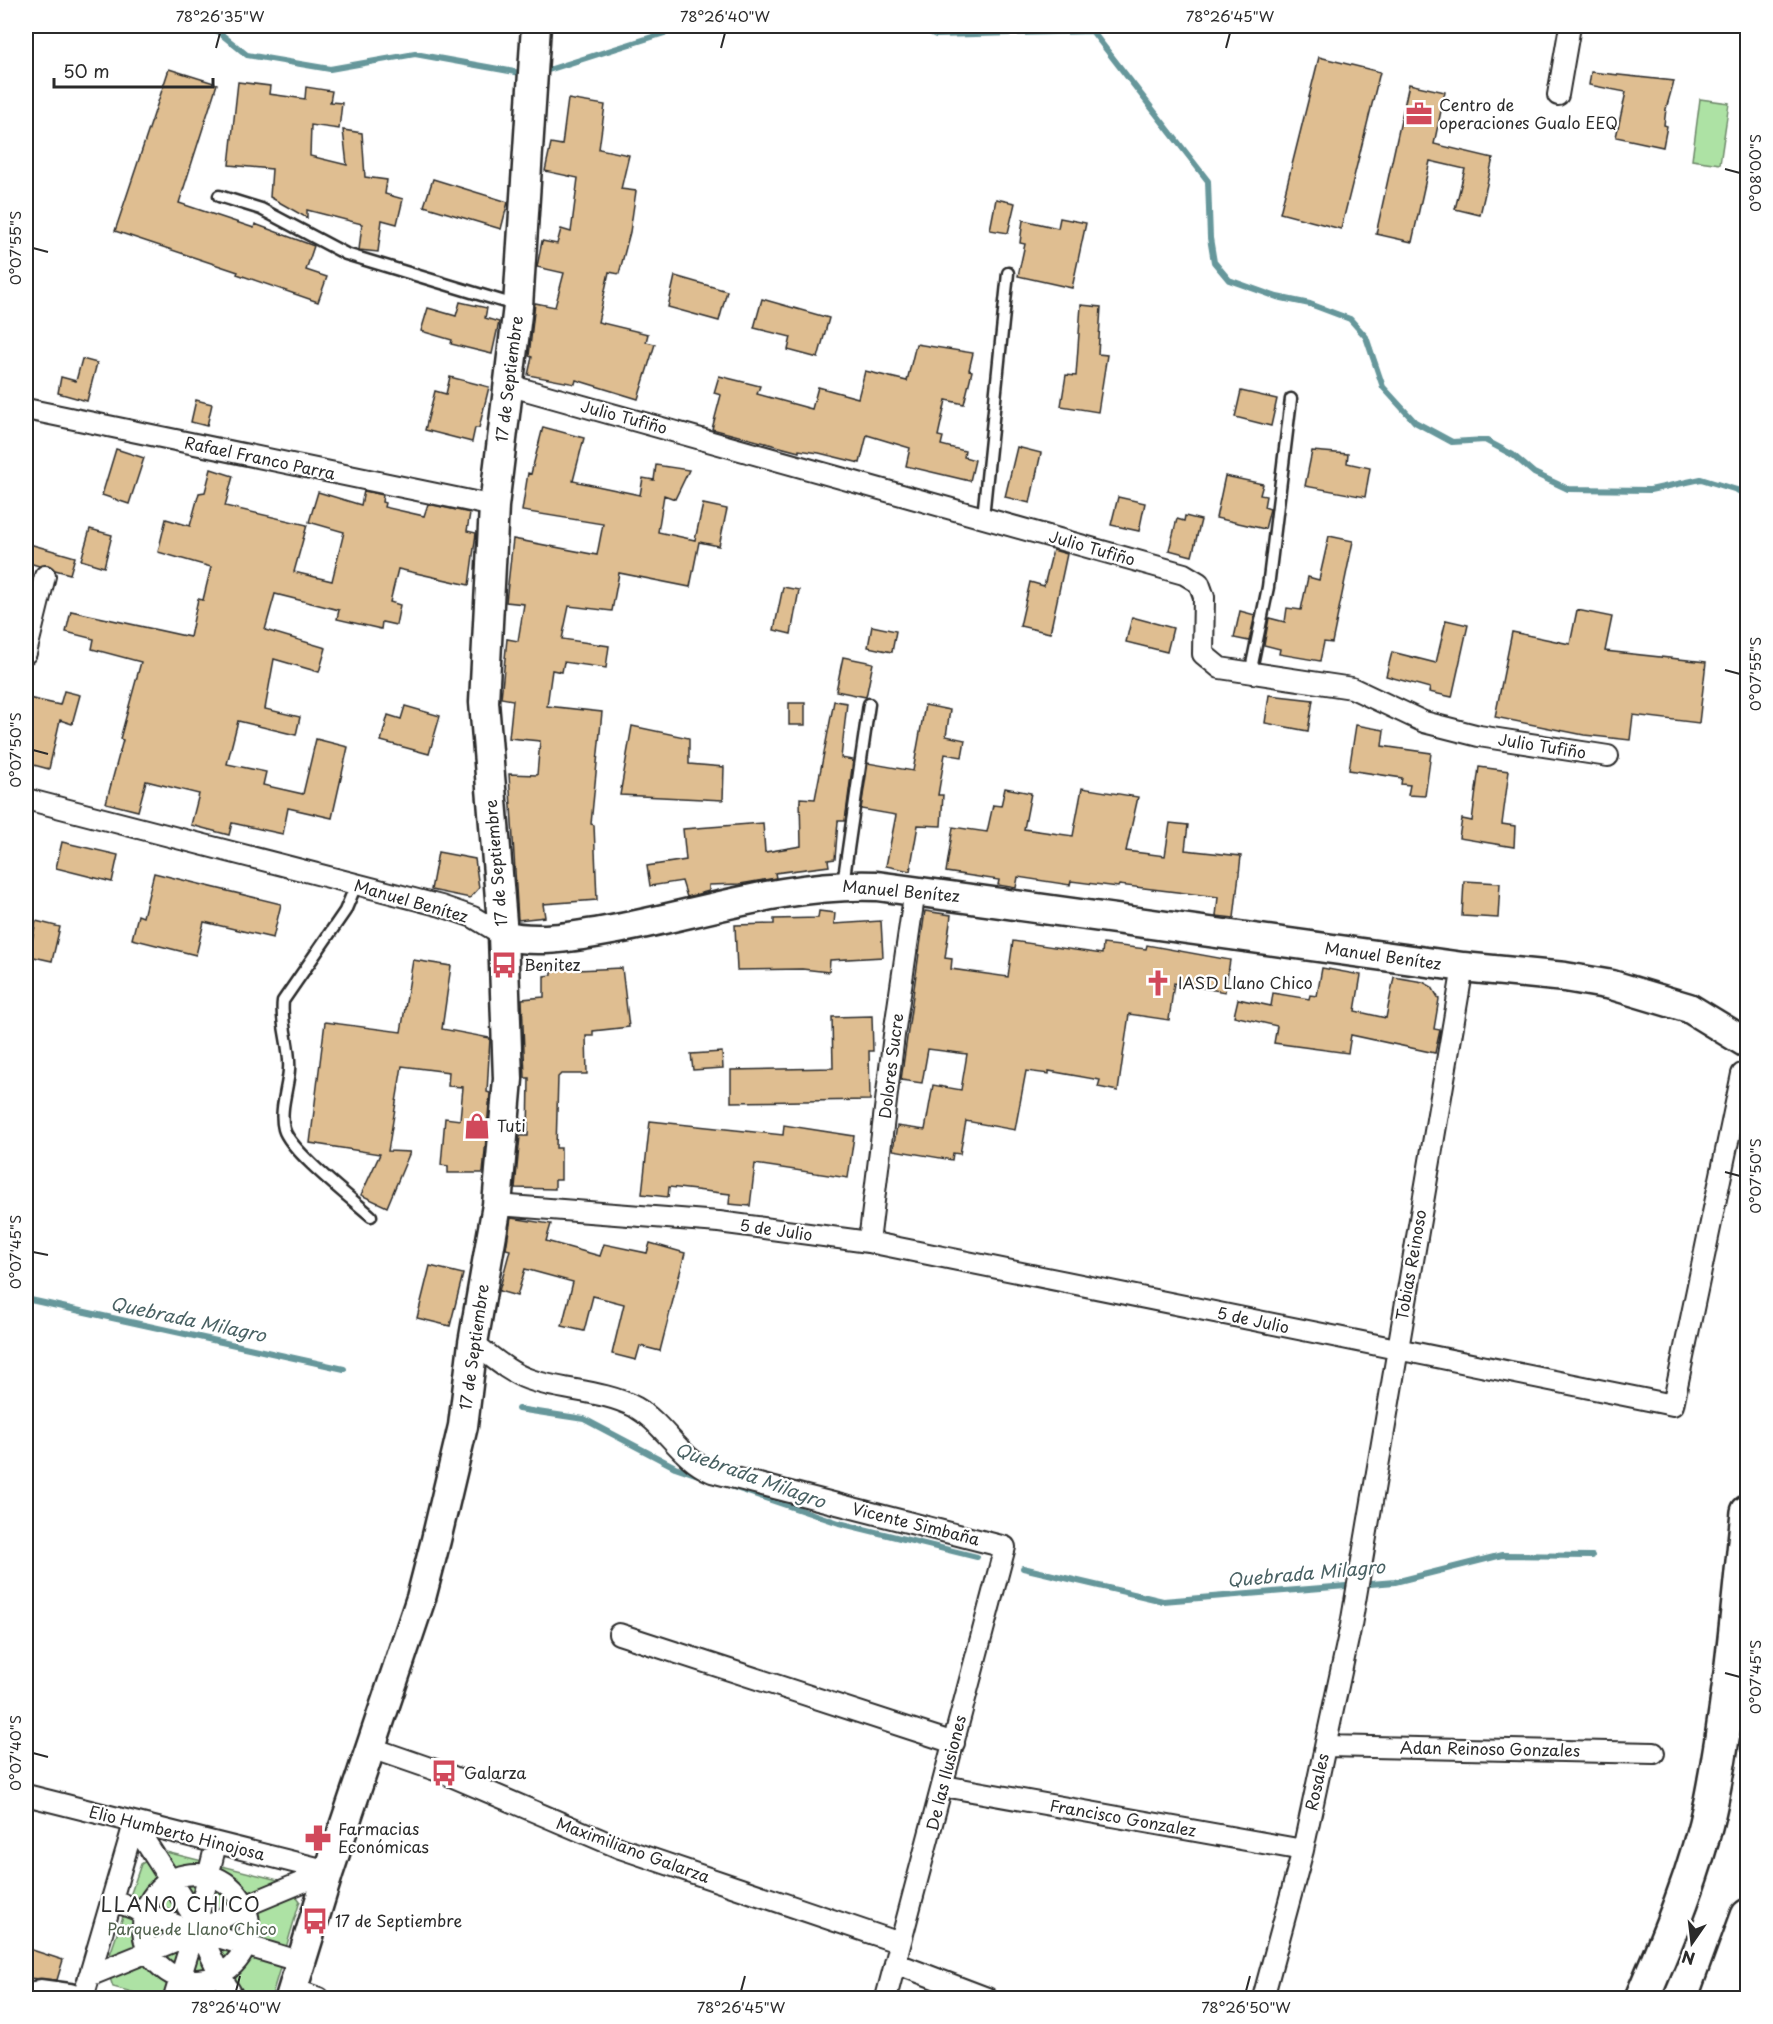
<svg xmlns="http://www.w3.org/2000/svg" width="1773" height="2024" font-family="'Playpen Sans',sans-serif">
<style>
.green{fill:#ade2a4;stroke:#6c8668;stroke-width:1.5}
.lines{fill:none;stroke-linecap:round;stroke-linejoin:round}
.stream{stroke:#66979b;stroke-width:6}
.building{fill:#dfbe91;stroke:#2b2b2b;stroke-width:1.5}
.lane-casing{stroke:#2b2b2b;stroke-width:15}
.street-casing{stroke:#2b2b2b;stroke-width:24}
.secondary-casing{stroke:#2b2b2b;stroke-width:33}
.highway-casing{stroke:#2b2b2b;stroke-width:38}
.lane{stroke:#fff;stroke-width:10}
.street{stroke:#fff;stroke-width:20}
.secondary{stroke:#fff;stroke-width:28}
.highway{stroke:#fff;stroke-width:33}
.ticks{fill:none;stroke:#2b2b2b;stroke-width:2}
.labels{text-anchor:middle;stroke-width:4.5;stroke-linejoin:round;paint-order:stroke}
.poi-label{font-size:16px;fill:#2b2b2b;stroke:#fff;text-anchor:start}
.street-label{font-size:16px;fill:#2b2b2b;stroke:#fff}
.park-label{font-size:16px;fill:#52624f;stroke:#fff}
.water-label{font-size:18px;font-style:italic;fill:#496163;stroke:#fff}
.quarter-label{font-size:20px;letter-spacing:1.5px;fill:#2b2b2b;stroke:#fff}
.neatline{fill:none;stroke:#2b2b2b;stroke-width:2}
.ticks-label{font-size:15px;text-anchor:middle;fill:#2b2b2b}
</style>
<rect width="100%" height="100%" fill="#fff"/>
<filter id="ink" filterUnits="userSpaceOnUse"><feTurbulence type="fractalNoise" baseFrequency=".0167" numOctaves="2"/><feDisplacementMap in="SourceGraphic" scale="12" xChannelSelector="R" yChannelSelector="G"/><feConvolveMatrix kernelMatrix="1 2 1 2 8 2 1 2 1" color-interpolation-filters="sRGB"/></filter>
<g filter="url(#ink)">
<path class="green" d="M1700 99 1729 103 1720 164 1692 160Z
M162 1851 286 1882 300 1901 271 1998H154L113 1987 106 1966 141 1864Z"/>
<g class="lines">
<path class="stream" d="M211 26 247 55 330 69 415 54 526 74
M916 26 936 35 1092 31 1208 181 1210 238 1214 262 1229 280 1277 297 1310 304 1350 319 1366 337 1383 387 1415 422 1452 442 1485 440 1513 455 1534 473 1568 489 1650 490 1701 479 1737 490 1748 496
M542 72 674 30 702 26
M26 1299 344 1369
M518 1409 584 1419 675 1467 701 1476
M730 1486 839 1523 977 1557
M1023 1568 1163 1601 1395 1582 1502 1555 1592 1556"/>
</g>
<path class="building" d="M1319 57 1380 72 1341 229 1280 213Z
M169 69 217 84 179 203 254 228 255 224 314 246 306 270 327 277 318 302 237 274 238 272 115 231Z
M1591 72 1674 81 1666 109 1664 125 1667 126 1663 147 1616 137 1626 92 1589 85Z
M238 82 270 86 269 94 305 99 306 87 332 91 330 102 342 103 339 129 311 125 310 156 347 165 343 130 362 133 365 177 387 180 385 194 403 199 397 224 382 220 378 252 359 250 362 224 307 210V218L270 197 272 169 229 165Z
M1409 84 1445 92 1434 144 1493 158 1480 215 1455 209 1465 169 1430 161 1412 242 1376 234Z
M568 99 605 105 599 149 629 155 621 189 636 191 630 232 619 274 609 272 598 322 648 334 646 342 655 344 638 399 576 380 575 384 528 375 532 357 529 356 535 303 555 307 564 273 537 267 542 241 557 244 561 229 571 232 578 178 545 171 551 143 562 145Z
M433 179 508 202 501 229 424 206Z
M996 199 1015 203 1008 233 990 230Z
M1060 218 1086 223 1072 288 1018 276 1025 244 1020 243 1023 220 1058 228Z
M675 276 727 291 719 321 668 307Z
M762 299 829 318 818 358 788 350 791 337 754 328Z
M460 302 487 308 485 318 499 322 492 354 451 344 452 340 421 331 428 308 456 316Z
M1081 305 1101 307 1098 354 1107 355 1098 412 1061 406 1066 375 1076 376Z
M916 344 973 353 969 370 972 371 964 404 946 400 938 436 943 437 941 445 965 451 964 457 975 460 970 481 906 466 910 448 867 435 860 463 819 453 799 450V452L712 429 721 395 714 393 719 376 760 386 757 394 812 409 818 387 858 398 865 371 907 381Z
M82 359 97 363 87 401 58 393 61 377 76 381Z
M450 377 489 387 479 428H475L472 442 425 430 435 391 446 394Z
M1241 391 1277 399 1271 426 1235 417Z
M196 400 212 404 207 426 191 422Z
M543 427 584 438 573 481 640 495 643 478 654 480 656 465 689 470 675 499 664 495 658 532 695 540 703 504 727 509 719 546 699 542 690 587 619 573 612 611 569 606 562 639 609 646 606 668 564 662 562 672 552 670 547 706 602 712 591 824 594 825 597 900 543 904 545 917 518 920 509 774 537 775 540 741 509 738 513 700 501 698 507 639 518 641 524 604 506 602 513 539 597 555 603 524 522 511 528 473 531 474Z
M1017 447 1041 453 1030 503 1005 497Z
M116 449 144 458 129 504 102 495Z
M1312 451 1348 454 1347 463 1370 468 1365 497 1305 486Z
M211 469 233 476 225 506 307 525 294 572 332 581 344 532 309 522 318 492 361 505 364 491 383 495 382 502 385 503 384 507 424 516 428 504 470 513 467 531 476 533 469 585 398 569 390 602 400 605 396 625 382 622 381 629 337 619 339 610 275 594 265 630 326 648 319 672 274 659 265 709 300 717 296 735 238 721 227 764 266 772 263 785 303 794 316 739 348 747 332 818 288 808 283 834 232 823 229 835 191 825 199 794 146 781 138 811 106 803 123 740 120 739 141 662 92 649 94 639 66 632 71 611 190 637 198 599 203 600 211 567 158 552 166 519 190 526 199 493 205 492Z
M1225 476 1263 484 1260 495 1266 496 1264 507 1270 509 1265 529 1216 518Z
M1118 497 1145 503 1139 531 1111 525Z
M1185 516 1201 520 1192 556 1169 550 1177 519 1184 521Z
M90 529 112 535 104 567 81 560Z
M1329 536 1353 541 1332 643 1324 642 1320 661 1279 654 1280 649 1264 645 1269 618 1285 622 1287 608 1301 610 1308 577 1319 580Z
M26 543 75 557 70 574 55 570 48 565 39 566 26 562Z
M1053 550 1067 554 1050 633 1020 626 1030 582 1044 586Z
M783 587 799 590 791 634 774 630Z
M1577 610 1612 617 1605 651 1706 662 1699 723 1633 715 1630 740 1584 735 1495 717 1512 632 1570 644Z
M1240 611 1255 615 1249 641 1234 638Z
M1132 617 1173 628 1167 652 1126 642Z
M1446 620 1468 625 1452 697 1429 692 1430 688 1386 676 1392 652 1436 663Z
M872 626 896 631 892 652 868 647Z
M843 657 873 663 866 697 836 691Z
M64 691 80 695 72 724 60 720 49 769 26 763V711L28 698 60 705Z
M1269 695 1313 700 1308 731 1265 723Z
M834 701 847 703 841 758 853 760 845 821H838L835 859 828 860 829 866 775 873 776 878 740 884 709 885V891L687 897 682 881 650 886 647 866 686 860 683 829 763 823 765 852 801 846 800 798 815 799Z
M789 703H805V725H789Z
M925 705 950 710 946 736 965 740 962 757 945 754 938 795H943L941 826 918 825 910 871 886 866 896 815 861 809 868 763 913 771Z
M405 706 440 716 429 754 381 741 388 715 401 719Z
M1356 725 1384 730 1382 746 1431 753 1425 796 1408 795 1410 785 1401 784 1402 778 1349 770Z
M632 726 689 738V764L724 767 723 800 620 795Z
M1479 767 1509 771 1502 824 1515 826 1514 847 1459 838 1462 819 1472 821Z
M1005 788 1031 793 1024 829 1073 836 1082 788 1138 797 1126 851 1165 856 1170 823 1188 825 1185 850 1241 856 1234 918 1216 916 1218 897 1119 885 1118 887 1071 881 1070 885 1018 877 1016 888 998 885 999 880 946 872 953 827 987 832 993 805 1001 806Z
M62 842 118 855 112 882 56 868Z
M438 852 475 859 479 888 470 898 431 890Z
M154 873 281 904 273 938 204 922 196 955 132 939 138 915 143 917Z
M1464 881 1500 883 1498 918 1462 916Z
M819 911 835 913 834 924 881 921 883 957 830 960 829 972 802 969 737 970 735 925 774 924V919L818 918Z
M925 911 951 915 945 958 952 959 951 969 1008 977 1013 941 1102 954 1103 944 1146 949 1147 945 1230 960 1225 992 1174 983 1169 1020 1129 1014 1118 1091 1098 1087 1100 1080 1049 1071V1074L1026 1071 1015 1130 966 1121 960 1154 953 1153 952 1160 893 1150 897 1126 925 1130 933 1085 961 1090 967 1054 928 1049 922 1083 901 1080Z
M36 921 60 927 52 961 29 956Z
M413 960 451 966 442 1029 490 1038 487 1092 490 1093 483 1173H448V1166L441 1165 445 1118 460 1120 463 1087 448 1086 449 1072 402 1066 388 1151 410 1152 387 1207 361 1195 380 1154 310 1143 325 1022 401 1032Z
M577 963V970L622 968 629 1027 593 1031V1036H586L587 1074H561L558 1077 556 1148H561V1180H555V1189L515 1188 520 1136H528L529 1078H525L522 999 544 997V976L552 975V964Z
M1322 968 1361 975 1355 1011 1386 1018 1394 977 1423 982 1432 987 1439 999 1434 1029 1440 1030 1435 1053 1351 1035 1348 1053 1274 1043 1277 1026 1234 1016 1238 999 1271 1006 1273 993 1309 999 1310 995 1317 996Z
M872 1016 873 1051H869L870 1100 731 1102V1070L833 1068 832 1017Z
M722 1052 723 1068 693 1070 691 1054Z
M650 1121 783 1135 784 1125 854 1136 848 1178 755 1164 750 1206 729 1204 730 1194 687 1189 669 1187 668 1197 642 1194Z
M511 1218 551 1224 546 1241 600 1256 604 1244 647 1253 650 1243 685 1253 660 1351 640 1346 636 1360 612 1354 624 1304 593 1296 584 1331 562 1326 573 1282 525 1269 517 1296 499 1291 510 1250 506 1249Z
M430 1266 463 1274 450 1326 417 1318Z
M26 1948 63 1960 57 1980 26 1978Z"/>
<g class="lines">
<g class="lane-casing">
<path id="lane" d="M219 196 261 209 346 254 518 306
M983 517 1008 273
M1250 674 1268 587 1291 399
M843 884 869 704
M356 885 345 911 283 1001C280 1024 291 1047 289 1070 288 1088 279 1110 284 1129 290 1151 352 1199 371 1216"/>
</g>
<g class="street-casing">
<path id="street" d="M1558 95 1570 26
M508 385 1184 574 1199 583 1204 597 1203 654 1220 668 1352 688 1424 722 1479 736 1608 756
M26 409 494 506
M26 653 45 576
M26 799 441 906 473 917 503 935
M497 1205 719 1222 869 1242 1673 1405 1742 1074
M869 1242 894 1035 915 890
M473 1343C490 1355 508 1372 528 1379 561 1391 603 1390 635 1407 665 1424 679 1458 712 1472L1005 1547 886 1998
M619 1634 954 1743
M1326 1746 1654 1753
M369 1747 444 1773 620 1848 900 1943
M944 1786 1303 1850
M26 1795 329 1871
M134 1824 194 1917
M143 1927a53 53 0 1 1 106 0a53 53 0 1 1-106 0Z
M112 1900 184 1928
M198 1917 216 1844
M210 1925 245 1906 329 1871
M211 1935 301 1962
M205 1943 220 1975 234 1998
M895 1963 987 1998
M89 1976 185 1937
M293 1989 319 1998
M83 1998 134 1824
M174 1998 191 1943
M1263 1998 1303 1850 1351 1625 1463 967"/>
</g>
<g class="secondary-casing">
<path id="secondary" d="M503 935C537 944 577 936 612 930 699 914 789 882 877 886L1463 967 1565 977 1612 985 1689 1008 1748 1044
M36 1998 41 1994 70 1998
M290 1998 329 1871 421 1598 436 1540 463 1426 473 1343 497 1205 508 1079 503 935 484 702 494 506 518 306 536 26"/>
</g>
<g class="highway-casing">
<path id="highway" d="M1642 1998C1669 1935 1697 1869 1711 1801 1730 1706 1738 1609 1748 1512
M1718 1998 1748 1916"/>
</g>
<use href="#lane" class="lane"/>
<use href="#street" class="street"/>
<use href="#secondary" class="secondary"/>
<use href="#highway" class="highway"/>
</g>
</g>
<path class="ticks" d="M216 48 220 33M721 48 725 33M1226 48 1230 33M1725 169 1740 173M33 248 48 252M1725 670 1740 674M33 750 48 754M1725 1172 1740 1176M33 1252 48 1255M1725 1673 1740 1677M33 1753 48 1757M236 1991 240 1976M741 1991 745 1976M1246 1991 1250 1976"/>
<defs>
<g id="office-bare" transform="scale(2.07)"><path d="M-6-3h4V-5.5h4V-3h4V5H-6ZM-1-4.5V-3h2v-1.5ZM-6 0V1H6V0Z" fill="#d1495b" stroke="#fff" stroke-width="2.5" paint-order="stroke"/></g>
<g id="bus-bare" transform="scale(2.07)"><path d="M-5-6H5V4H4V6H2V4H-2V6H-4V4H-5ZM-3.5-4V0h7V-4ZM-3.5 1.2v1.5H-2V1.2ZM2 1.2v1.5H3.5V1.2Z" fill="#d1495b" stroke="#fff" stroke-width="2.5" paint-order="stroke"/></g>
<g id="church-bare" transform="scale(2.07)"><path d="M-1.2-6h2.4v3.5h3.3v2.4h-3.3V6h-2.4V-.1h-3.3v-2.4h3.3Z" fill="#d1495b" stroke="#fff" stroke-width="2.5" paint-order="stroke"/></g>
<g id="shop-bare" transform="scale(2.07)"><path d="M-5-2.5h2.3a2.7 3.5 0 0 1 5.4 0H5L5.5 6h-11ZM-1.5-2.5h3a1.5 2.3 0 0 0-3 0Z" fill="#d1495b" stroke="#fff" stroke-width="2.5" paint-order="stroke"/></g>
<g id="pharmacy-bare" transform="scale(2.07)"><path d="M-2-6h4v4h4v4h-4v4h-4v-4h-4v-4h4Z" fill="#d1495b" stroke="#fff" stroke-width="2.5" paint-order="stroke"/></g>
</defs>
<g fill-rule="evenodd">
<use href="#office-bare" x="1419" y="114"/>
<use href="#bus-bare" x="504" y="965"/>
<use href="#church-bare" x="1158" y="983"/>
<use href="#shop-bare" x="477" y="1126"/>
<use href="#bus-bare" x="444" y="1773"/>
<use href="#pharmacy-bare" x="318" y="1838"/>
<use href="#bus-bare" x="315" y="1921"/>
</g>
<g class="labels">
<g class="poi-label">
<text x="1439" y="111">Centro de<tspan x="1439" dy="18">operaciones Gualo EEQ</tspan></text>
<text x="524" y="971">Benitez</text>
<text x="1178" y="989">IASD Llano Chico</text>
<text x="497" y="1132">Tuti</text>
<text x="464" y="1779">Galarza</text>
<text x="338" y="1835">Farmacias<tspan x="338" dy="18">Económicas</tspan></text>
<text x="335" y="1927">17 de Septiembre</text>
</g>
<g class="street-label">
<text transform="translate(509 379) rotate(-83)" y="6">17 de Septiembre</text>
<text transform="translate(624 417) rotate(15)" y="6">Julio Tufiño</text>
<text transform="translate(260 458) rotate(12)" y="6">Rafael Franco Parra</text>
<text transform="translate(1092 548) rotate(16)" y="6">Julio Tufiño</text>
<text transform="translate(1542 746) rotate(9)" y="6">Julio Tufiño</text>
<text transform="translate(496 863) rotate(-95)" y="6">17 de Septiembre</text>
<text transform="translate(901 891) rotate(5)" y="6">Manuel Benítez</text>
<text transform="translate(411 901) rotate(16)" y="6">Manuel Benítez</text>
<text transform="translate(1383 956) rotate(8)" y="6">Manuel Benítez</text>
<text transform="translate(891 1066) rotate(-83)" y="6">Dolores Sucre</text>
<text transform="translate(776 1230) rotate(8)" y="6">5 de Julio</text>
<text transform="translate(1411 1265) rotate(-80)" y="6">Tobias Reinoso</text>
<text transform="translate(1253 1320) rotate(12)" y="6">5 de Julio</text>
<text transform="translate(474 1347) rotate(-82)" y="6">17 de Septiembre</text>
<text transform="translate(916 1524) rotate(14)" y="6">Vicente Simbaña</text>
<text transform="translate(1490 1749) rotate(1)" y="6">Adan Reinoso Gonzales</text>
<text transform="translate(946 1773) rotate(-76)" y="6">De las Ilusiones</text>
<text transform="translate(1317 1782) rotate(-78)" y="6">Rosales</text>
<text transform="translate(1123 1818) rotate(10)" y="6">Francisco Gonzalez</text>
<text transform="translate(177 1833) rotate(14)" y="6">Elio Humberto Hinojosa</text>
<text transform="translate(633 1850) rotate(20)" y="6">Maximiliano Galarza</text>
</g>
<g class="park-label">
<text x="192" y="1935">Parque de Llano Chico</text>
</g>
<g class="water-label">
<text transform="translate(188 1320) rotate(12)" y="6">Quebrada Milagro</text>
<text transform="translate(750 1476) rotate(20)" y="6">Quebrada Milagro</text>
<text transform="translate(1306 1574) rotate(-5)" y="6">Quebrada Milagro</text>
</g>
<g class="quarter-label">
<text x="181" y="1912">LLANO CHICO</text>
</g>
</g>
<rect width="1773" height="2024" fill="none" stroke="#fff" stroke-width="66"/>
<g transform="translate(1692 1943) rotate(194)" stroke="#ffffff" stroke-width="4.5" paint-order="stroke">
<path d="M0-4.5L10 22L0 15L-10 22Z" fill="#2b2b2b"/>
<text y="-9" font-size="16" font-weight="bold" text-anchor="middle" fill="#2b2b2b">N</text>
</g>
<path d="M54 78v9h159v-9" fill="none" stroke="#2b2b2b" stroke-width="3"/>
<text x="63" y="78" font-size="18" fill="#2b2b2b" stroke="#ffffff" stroke-width="4.5" paint-order="stroke">50 m</text>
<rect x="33" y="33" width="1707" height="1958" class="neatline"/>
<g class="ticks-label">
<text x="220" y="22">78°26'35"W</text>
<text x="725" y="22">78°26'40"W</text>
<text x="1230" y="22">78°26'45"W</text>
<text transform="translate(1756 173) rotate(-90)" y="5">0°08'00"S</text>
<text transform="translate(16 248) rotate(-90)" y="5">0°07'55"S</text>
<text transform="translate(1756 674) rotate(-90)" y="5">0°07'55"S</text>
<text transform="translate(16 750) rotate(-90)" y="5">0°07'50"S</text>
<text transform="translate(1756 1176) rotate(-90)" y="5">0°07'50"S</text>
<text transform="translate(16 1252) rotate(-90)" y="5">0°07'45"S</text>
<text transform="translate(1756 1677) rotate(-90)" y="5">0°07'45"S</text>
<text transform="translate(16 1753) rotate(-90)" y="5">0°07'40"S</text>
<text x="236" y="2013">78°26'40"W</text>
<text x="741" y="2013">78°26'45"W</text>
<text x="1246" y="2013">78°26'50"W</text>
</g>
</svg>
